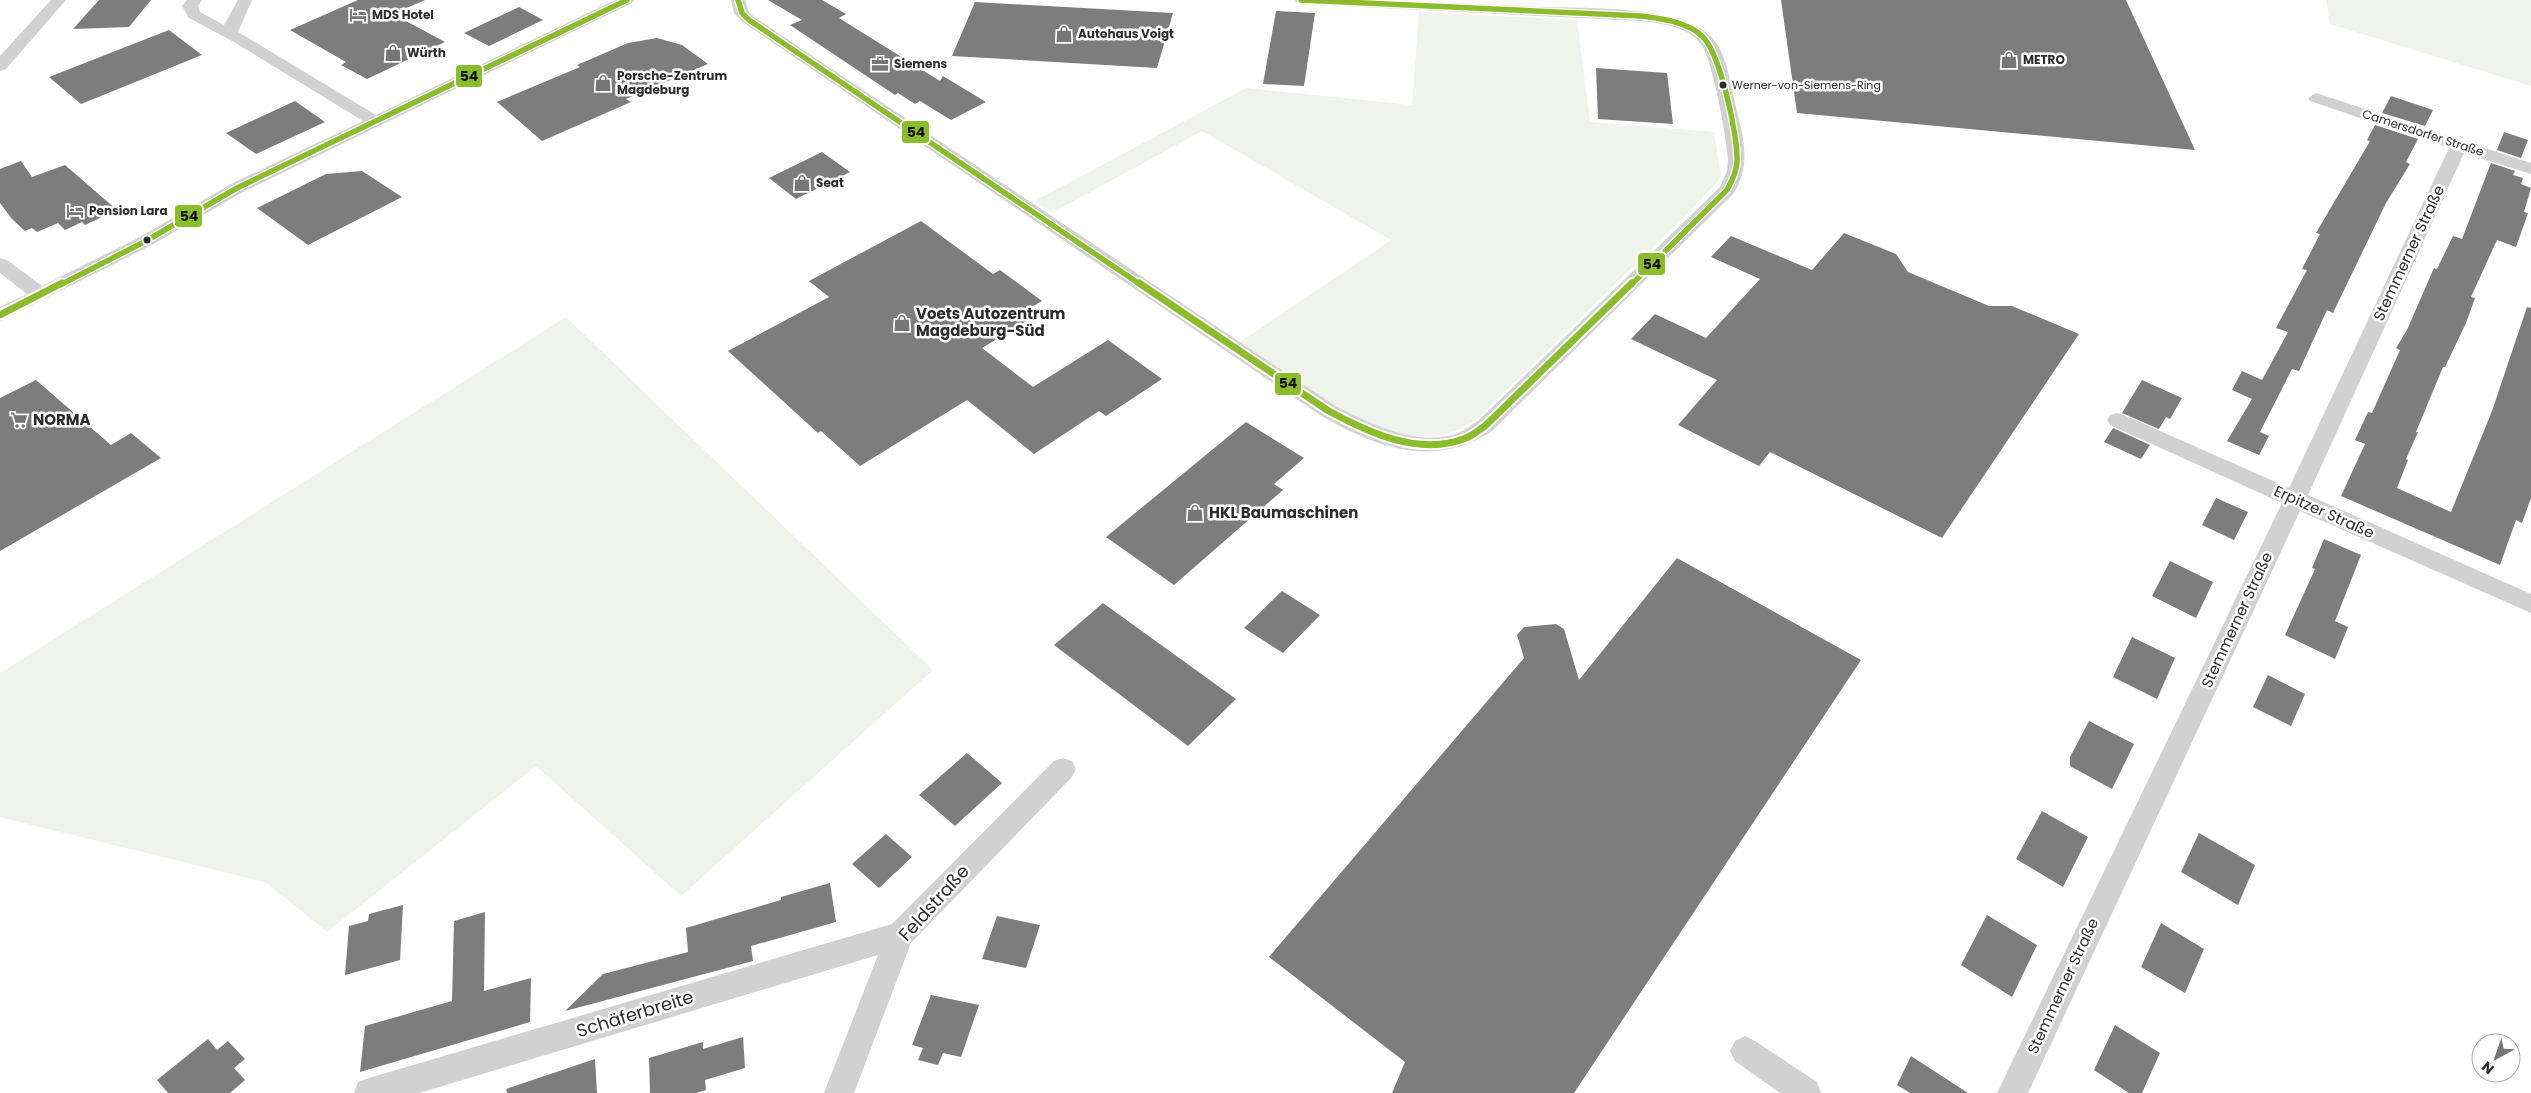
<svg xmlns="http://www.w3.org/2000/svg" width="2531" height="1093" font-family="Poppins,sans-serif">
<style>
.green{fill:#eff3eb}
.building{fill:#7d7d7d}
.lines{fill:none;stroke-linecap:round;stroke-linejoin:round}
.street{fill:#d1d1d1;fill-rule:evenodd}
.bus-1-far1-casing{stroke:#fff;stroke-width:8}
.bus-1-casing{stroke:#fff;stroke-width:11}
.bus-1-far1{stroke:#8bbc2c;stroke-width:5.5}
.bus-1{stroke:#8bbc2c;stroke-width:7}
.bus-dot{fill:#2c2c2c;stroke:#fff;stroke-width:2}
.labels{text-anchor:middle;stroke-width:5;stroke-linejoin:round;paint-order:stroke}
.far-bus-label{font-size:11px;fill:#2c2c2c;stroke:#fff;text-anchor:start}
.far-poi-label{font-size:12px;font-weight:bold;fill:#2c2c2c;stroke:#fff;text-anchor:start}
.far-street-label{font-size:12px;fill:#2c2c2c;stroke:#fff}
.street-label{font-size:15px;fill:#2c2c2c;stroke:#fff}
.poi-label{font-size:15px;font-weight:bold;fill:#2c2c2c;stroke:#fff;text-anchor:start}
.near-street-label{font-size:18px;fill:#2c2c2c;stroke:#fff}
.line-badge{stroke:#fff;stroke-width:2}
.pale-badge-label{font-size:14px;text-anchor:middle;font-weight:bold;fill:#111}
</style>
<rect width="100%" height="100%" fill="#fff"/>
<path class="green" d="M2326 0H2531V86L2330 24Z
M1419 12 1577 20 1590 122 1714 132 1721 177 1699 202 1479 417C1469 424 1460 430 1448 433 1379 452 1294 379 1240 342L1391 240 1202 131 1052 213 1035 201 1246 88 1412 105Z
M566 317 933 670 681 896 536 766 327 932 267 883 0 817V673Z"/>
<path class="building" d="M99 0H151L129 27 73 29Z
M358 0H425L393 14 445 42 367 79 341 65 346 62 290 30Z
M768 0H822L846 14 839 18 940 81 943 76 986 102 951 120 920 101 915 104 898 93 895 95 790 25 802 20Z
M1781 0H2126L2195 150 1797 113Z
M975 2 1173 13 1157 68 952 56Z
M519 7 543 20 489 46 464 33Z
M1276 11 1315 13 1304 86 1263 84Z
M169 30 202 55 81 104 49 77Z
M657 38 682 45 708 64 626 99 631 102 542 141 497 102 580 67 577 65 628 43Z
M1596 68 1667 73 1673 124 1598 119Z
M2391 96 2433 110 2425 126 2382 113Z
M295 101 325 122 256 154 226 133Z
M2375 125 2418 139 2406 162 2410 164 2386 203 2333 313 2327 310 2299 371 2292 369 2260 432 2269 436 2259 455 2227 441 2252 399 2232 390 2242 371 2262 380 2288 332 2276 328 2307 270 2302 269 2320 234 2316 233 2370 141 2367 140Z
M2504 132 2528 140 2521 158 2497 150Z
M822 152 850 172 796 199 769 178Z
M21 161 32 177 65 165 117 210 85 225 82 222 65 230 58 223 37 232 32 228 25 231 12 219 0 203V169Z
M2491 163 2515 171 2513 175 2523 178 2521 184 2531 188 2524 212 2528 213 2516 247 2497 240 2471 297 2475 298 2466 323 2445 367H2443L2416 432H2418L2406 459 2408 460 2397 488 2451 512 2492 411 2527 307 2531 308V498L2522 523 2516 520 2500 565 2341 496 2365 444 2355 440 2368 412 2372 413 2400 350 2396 348 2407 330 2434 268 2437 269 2453 236 2462 239Z
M362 171 402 197 308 245 257 208 326 174Z
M921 221 993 274 1000 270 1042 301 1030 308 1038 314 982 348 1033 387 1108 340 1162 379 1106 416 1099 411 1034 454 967 400 860 466 821 431 818 433 728 351 829 297 809 281Z
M1844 233 1896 254 1908 272 1989 306H2012L2079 334 1942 538 1770 452 1759 466 1678 425 1717 380 1631 339 1655 314 1706 338 1760 279 1711 257 1731 236 1812 270Z
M36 380 111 445 131 433 161 458 0 551V398Z
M2142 380 2182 398 2170 419 2166 417 2159 429 2122 413Z
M1246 422 1304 458 1274 484 1283 490 1174 585 1106 537Z
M2113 428 2150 445 2141 459 2104 442Z
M2216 498 2248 512 2234 540 2202 525Z
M2324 539 2361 555 2335 621 2348 627 2335 659 2285 635 2315 569 2312 568Z
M1677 558 1861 660 1574 1093H1392L1405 1062 1269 957 1524 658 1517 635 1524 627 1556 624 1564 629 1579 680Z
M2170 561 2213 582 2196 618 2152 596Z
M1282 591 1320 615 1283 653 1244 628Z
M1103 603 1236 699 1188 746 1054 645Z
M2132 637 2175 658 2157 699 2113 677Z
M2268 675 2305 694 2291 726 2253 707Z
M2089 721 2134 744 2112 789 2070 766V757Z
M967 753 1002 783 955 826 919 795Z
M2042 811 2088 837 2063 887 2016 859Z
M2199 833 2255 865 2238 905 2181 872Z
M886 834 912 857 879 888 852 864Z
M830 883 836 922 751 946 753 961 565 1011 603 974 688 952 686 928 781 900V897Z
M403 905 400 960 345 975 349 926 368 921 369 914Z
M485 912 484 991 531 978 530 1022 360 1072 365 1026 452 1001 454 921Z
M1987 915 2037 945 2012 997 1961 965Z
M997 916 1040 925 1026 968 982 959Z
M2161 923 2204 949 2185 993 2141 967Z
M931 995 979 1005 961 1057 943 1053 938 1065 918 1060 923 1048 912 1045Z
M2115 1025 2160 1053 2142 1093H2129L2094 1070Z
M743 1037 745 1068 705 1080 706 1090 696 1093H650L649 1058 703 1042V1049Z
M208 1039 217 1050 228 1041 245 1059 234 1068 245 1080 230 1093H168L157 1080Z
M1911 1056 1968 1093H1910L1897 1085Z
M595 1059 597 1093H507L506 1089Z"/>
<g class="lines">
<path class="street" d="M51 0H66L6 69 0 71V56Z
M187 0H202L198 6 200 12 224 25 238 0H252L238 32 376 115 615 0H634L632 3 243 192 150 246 0 321V307L27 294 0 273V258L7 260 42 286 138 238 231 184 363 121 234 42 189 18 182 6Z
M731 0H745L749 12 754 17 1334 405C1367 423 1420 448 1458 433 1465 430 1471 425 1478 421L1720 187 1727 171 1728 158C1726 136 1713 61 1701 44 1689 27 1660 23 1641 21L1301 4 1294 0C1376 0 1457 3 1539 7 1577 8 1618 7 1656 14 1674 17 1694 22 1708 34 1727 49 1730 84 1736 107 1743 137 1752 166 1733 194L1492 431C1434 470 1375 447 1320 415L744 23 734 13Z
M2316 93 2531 163V174L2464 153 2308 495 2531 594V613L2300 511 2028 1093H1997L2282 503 2110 425 2107 420 2110 415 2117 413 2124 415 2289 488 2449 148 2310 101 2308 98Z
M1063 758 1072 761 1076 769 1072 777 911 943 854 1093H824L878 955 419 1093H354L358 1082 369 1078 892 924 1054 761Z
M1745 1036 1755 1041 1817 1082 1821 1093H1780L1735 1061 1730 1051 1735 1041Z"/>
<g class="bus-1-far1-casing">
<path id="bus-1-far1" d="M738 0 742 13 749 20 1141 285
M1301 0 1641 16C1662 19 1686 21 1702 36 1720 52 1738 136 1737 161 1737 171 1732 181 1727 190L1631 285
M60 285 144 242 237 188 627 0"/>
</g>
<g class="bus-1-casing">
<path id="bus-1" d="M1139 283 1327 410C1367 432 1419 457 1466 438 1472 436 1479 430 1485 426L1632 283
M0 315 62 283"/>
</g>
<use href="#bus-1-far1" class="bus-1-far1"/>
<use href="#bus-1" class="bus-1"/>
</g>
<defs>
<g id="hotel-bare" transform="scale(1.35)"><path d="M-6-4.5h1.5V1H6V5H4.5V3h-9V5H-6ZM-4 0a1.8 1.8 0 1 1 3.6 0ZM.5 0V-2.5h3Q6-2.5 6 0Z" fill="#767676" stroke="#fff" stroke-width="2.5" paint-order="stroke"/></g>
<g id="shop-bare" transform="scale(1.35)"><path d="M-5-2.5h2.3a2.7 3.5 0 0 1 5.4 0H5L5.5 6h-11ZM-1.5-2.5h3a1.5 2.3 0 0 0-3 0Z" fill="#767676" stroke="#fff" stroke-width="2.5" paint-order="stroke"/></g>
<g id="office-bare" transform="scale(1.35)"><path d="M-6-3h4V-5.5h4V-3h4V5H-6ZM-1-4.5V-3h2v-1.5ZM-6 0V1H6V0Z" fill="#767676" stroke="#fff" stroke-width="2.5" paint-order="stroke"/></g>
<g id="supermarket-bare" transform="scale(1.35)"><path d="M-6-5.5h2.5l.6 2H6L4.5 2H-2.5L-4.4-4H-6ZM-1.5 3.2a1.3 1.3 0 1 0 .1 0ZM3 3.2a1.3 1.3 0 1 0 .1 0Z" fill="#767676" stroke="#fff" stroke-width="2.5" paint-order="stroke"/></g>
</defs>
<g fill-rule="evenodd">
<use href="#hotel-bare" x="358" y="15"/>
<use href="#shop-bare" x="1064" y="34"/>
<use href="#shop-bare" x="393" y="53"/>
<use href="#shop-bare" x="2009" y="60"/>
<use href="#office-bare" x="880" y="64"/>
<use href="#shop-bare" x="603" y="83"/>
<use href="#shop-bare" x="802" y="183"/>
<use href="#hotel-bare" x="75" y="211"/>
<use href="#shop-bare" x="902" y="323"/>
<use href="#supermarket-bare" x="19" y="420"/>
<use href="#shop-bare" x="1195" y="513"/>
</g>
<g class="bus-dot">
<circle cx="1723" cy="85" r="4.5"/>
<circle cx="147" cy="240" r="4.5"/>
</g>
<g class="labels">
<g class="far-bus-label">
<text x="1732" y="89">Werner-von-Siemens-Ring</text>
</g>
<g class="far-poi-label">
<text x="372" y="19">MDS Hotel</text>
<text x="1078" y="38">Autohaus Voigt</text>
<text x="407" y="57">Würth</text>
<text x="2023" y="64">METRO</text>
<text x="894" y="68">Siemens</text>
<text x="617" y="80">Porsche-Zentrum<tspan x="617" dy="14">Magdeburg</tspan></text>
<text x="816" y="187">Seat</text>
<text x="89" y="215">Pension Lara</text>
</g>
<g class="far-street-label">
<text transform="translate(2423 133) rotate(18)" y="4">Camersdorfer Straße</text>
</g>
<g class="street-label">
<text transform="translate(2409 253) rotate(-65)" y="5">Stemmerner Straße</text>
<text transform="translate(2324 512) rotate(24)" y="5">Erpitzer Straße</text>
<text transform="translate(2237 620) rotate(-65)" y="5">Stemmerner Straße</text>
<text transform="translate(2063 986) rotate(-65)" y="5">Stemmerner Straße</text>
</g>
<g class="poi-label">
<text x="916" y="319">Voets Autozentrum<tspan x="916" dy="17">Magdeburg-Süd</tspan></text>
<text x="33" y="425">NORMA</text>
<text x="1209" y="518">HKL Baumaschinen</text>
</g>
<g class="near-street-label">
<text transform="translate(934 903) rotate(-48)" y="6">Feldstraße</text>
<text transform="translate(635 1014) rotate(-17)" y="6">Schäferbreite</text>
</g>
</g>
<g class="line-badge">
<rect x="455" y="64" width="28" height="24" rx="5" fill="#8bbc2c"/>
<rect x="901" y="120" width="29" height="24" rx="5" fill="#8bbc2c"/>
<rect x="174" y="204" width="29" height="24" rx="5" fill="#8bbc2c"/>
<rect x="1637" y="252" width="29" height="24" rx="5" fill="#8bbc2c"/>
<rect x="1274" y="372" width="28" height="24" rx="5" fill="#8bbc2c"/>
</g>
<g class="pale-badge-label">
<text x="469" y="81">54</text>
<text x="916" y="137">54</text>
<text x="189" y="221">54</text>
<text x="1652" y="269">54</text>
<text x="1288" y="388">54</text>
</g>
<g transform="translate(2496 1058) rotate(220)"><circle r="24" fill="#ffffff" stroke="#ababab"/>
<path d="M0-4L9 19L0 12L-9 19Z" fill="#767676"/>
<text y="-8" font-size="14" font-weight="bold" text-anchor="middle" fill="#2c2c2c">N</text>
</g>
</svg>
